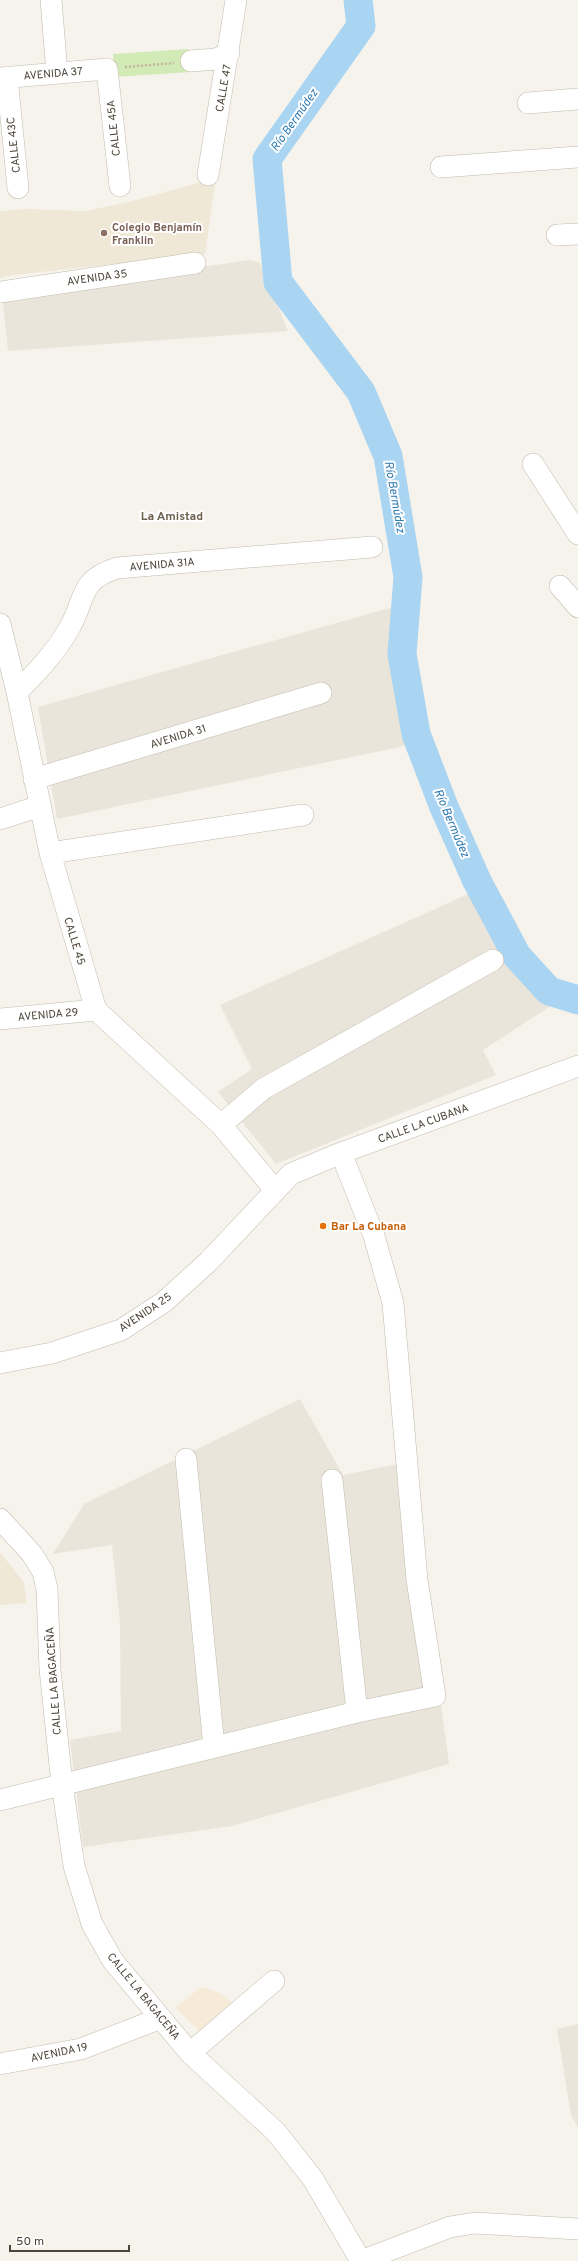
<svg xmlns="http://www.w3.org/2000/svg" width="578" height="2261" font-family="Overpass,sans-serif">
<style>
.residential{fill:#eae5da}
.commercial{fill:#f7ead8}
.education{fill:#efe8d6}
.green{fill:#d2eab5}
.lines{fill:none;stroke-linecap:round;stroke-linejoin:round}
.river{stroke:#a9d4f2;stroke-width:29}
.minor-casing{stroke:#c2bbae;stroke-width:22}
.path{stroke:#c4b79f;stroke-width:2.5;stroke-dasharray:2 2;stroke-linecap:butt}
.minor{stroke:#fff;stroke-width:21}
.education-dot{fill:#8d6e63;stroke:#fff;stroke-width:1.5}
.food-dot{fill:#e8710a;stroke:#fff;stroke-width:1.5}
.labels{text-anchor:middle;stroke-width:4;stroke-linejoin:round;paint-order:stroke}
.street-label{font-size:11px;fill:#4b4439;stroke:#fff}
.education-label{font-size:11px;font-weight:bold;fill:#785e54;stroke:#fff;text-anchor:start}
.food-label{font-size:11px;font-weight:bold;fill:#c56008;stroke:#fff;text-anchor:start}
.water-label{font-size:12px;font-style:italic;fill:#2e7ab2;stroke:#fff}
.neighbourhood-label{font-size:12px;font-weight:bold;fill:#6e6250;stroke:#fff}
</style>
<rect width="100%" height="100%" fill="#f6f3ec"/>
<path class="residential" d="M251 260 260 263 288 331 8 351 2 295Z
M400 605 391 636 396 676 409 745 57 819 38 707Z
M473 892 508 960 552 1005 483 1050 496 1075 276 1164 218 1092 252 1069 220 1005Z
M300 1399 343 1475 408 1462 449 1764 232 1826 83 1847 70 1740 121 1731 120 1622 112 1545 53 1554 84 1504Z
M578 2024V2128L571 2115 557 2029Z"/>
<path class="commercial" d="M202 1987 220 1993 234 2005 203 2035 175 2007Z"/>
<path class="education" d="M216 178 205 254 13 275 0 278V211L25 209 85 211 129 202Z
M0 1552 24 1583 27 1603 0 1605Z"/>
<path class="green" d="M188 49 191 72 114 77 113 54Z"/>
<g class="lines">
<path class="river" d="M358 0 361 26 267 159 278 282 361 392 388 456 408 577 402 654 416 734 444 807 477 881 517 956 549 991 578 1000"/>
<g class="minor-casing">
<path id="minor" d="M51 0 57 73
M191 61 216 59 229 53
M7 77 18 188
M0 78 107 69 120 186
M528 103 578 99
M441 167 578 157
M208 175 236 0
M557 235 578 234
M0 292 195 263
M533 464 578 534
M560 586 578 607
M0 624 17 692 50 853 96 1010 221 1125 275 1190
M17 692C37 672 56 652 70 627 86 598 79 580 117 568L372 547
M34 779 321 693
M0 819 40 806
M50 853 303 815
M0 1019 96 1010
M221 1125 263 1089 493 960
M0 1363 52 1353 121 1330 164 1302 208 1262 291 1174 341 1153 578 1066
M186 1459 214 1747
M332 1480 357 1712
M0 1519 32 1554 43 1572 47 1589 50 1669 62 1784 74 1866 92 1924 113 1961 190 2053 276 2132 313 2179 361 2261
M0 1800 357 1712 435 1696 417 1580 393 1303 374 1236 341 1153
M190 2053 274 1981
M0 2064 81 2049 161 2018
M361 2261 450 2227 475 2223 578 2229"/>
</g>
<path class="path" d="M125 67 174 63"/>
<use href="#minor" class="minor"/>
</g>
<circle class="education-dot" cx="104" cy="233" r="4"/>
<circle class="food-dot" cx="323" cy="1226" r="4"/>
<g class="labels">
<g class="street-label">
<text transform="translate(53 73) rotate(-5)" y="4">AVENIDA 37</text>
<text transform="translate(223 88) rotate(-80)" y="4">CALLE 47</text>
<text transform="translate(113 128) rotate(-96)" y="4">CALLE 45A</text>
<text transform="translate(13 145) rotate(-96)" y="4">CALLE 43C</text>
<text transform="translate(97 277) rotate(-8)" y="4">AVENIDA 35</text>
<text transform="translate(162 564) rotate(-5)" y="4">AVENIDA 31A</text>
<text transform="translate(178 736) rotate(-17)" y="4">AVENIDA 31</text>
<text transform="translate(75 941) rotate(73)" y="4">CALLE 45</text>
<text transform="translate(48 1014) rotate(-5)" y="4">AVENIDA 29</text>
<text transform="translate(423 1123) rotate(-20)" y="4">CALLE LA CUBANA</text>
<text transform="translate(145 1312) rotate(-34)" y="4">AVENIDA 25</text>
<text transform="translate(53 1681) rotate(-94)" y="4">CALLE LA BAGACEÑA</text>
<text transform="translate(144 1996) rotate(51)" y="4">CALLE LA BAGACEÑA</text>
<text transform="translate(59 2052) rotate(-12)" y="4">AVENIDA 19</text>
</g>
<g class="education-label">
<text x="112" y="231">Colegio Benjamín<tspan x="112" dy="13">Franklin</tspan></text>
</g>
<g class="food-label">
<text x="331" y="1230">Bar La Cubana</text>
</g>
<g class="water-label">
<text transform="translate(294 120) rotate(-55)" y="4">Río Bermúdez</text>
<text transform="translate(395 497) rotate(80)" y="4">Río Bermúdez</text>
<text transform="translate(452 823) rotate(67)" y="4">Río Bermúdez</text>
</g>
<g class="neighbourhood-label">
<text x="172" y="520">La Amistad</text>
</g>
</g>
<path d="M10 2245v6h119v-6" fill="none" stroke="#4b4439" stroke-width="2"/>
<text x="16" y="2245" font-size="12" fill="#4b4439" stroke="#ffffff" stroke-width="3" paint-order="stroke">50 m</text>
</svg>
